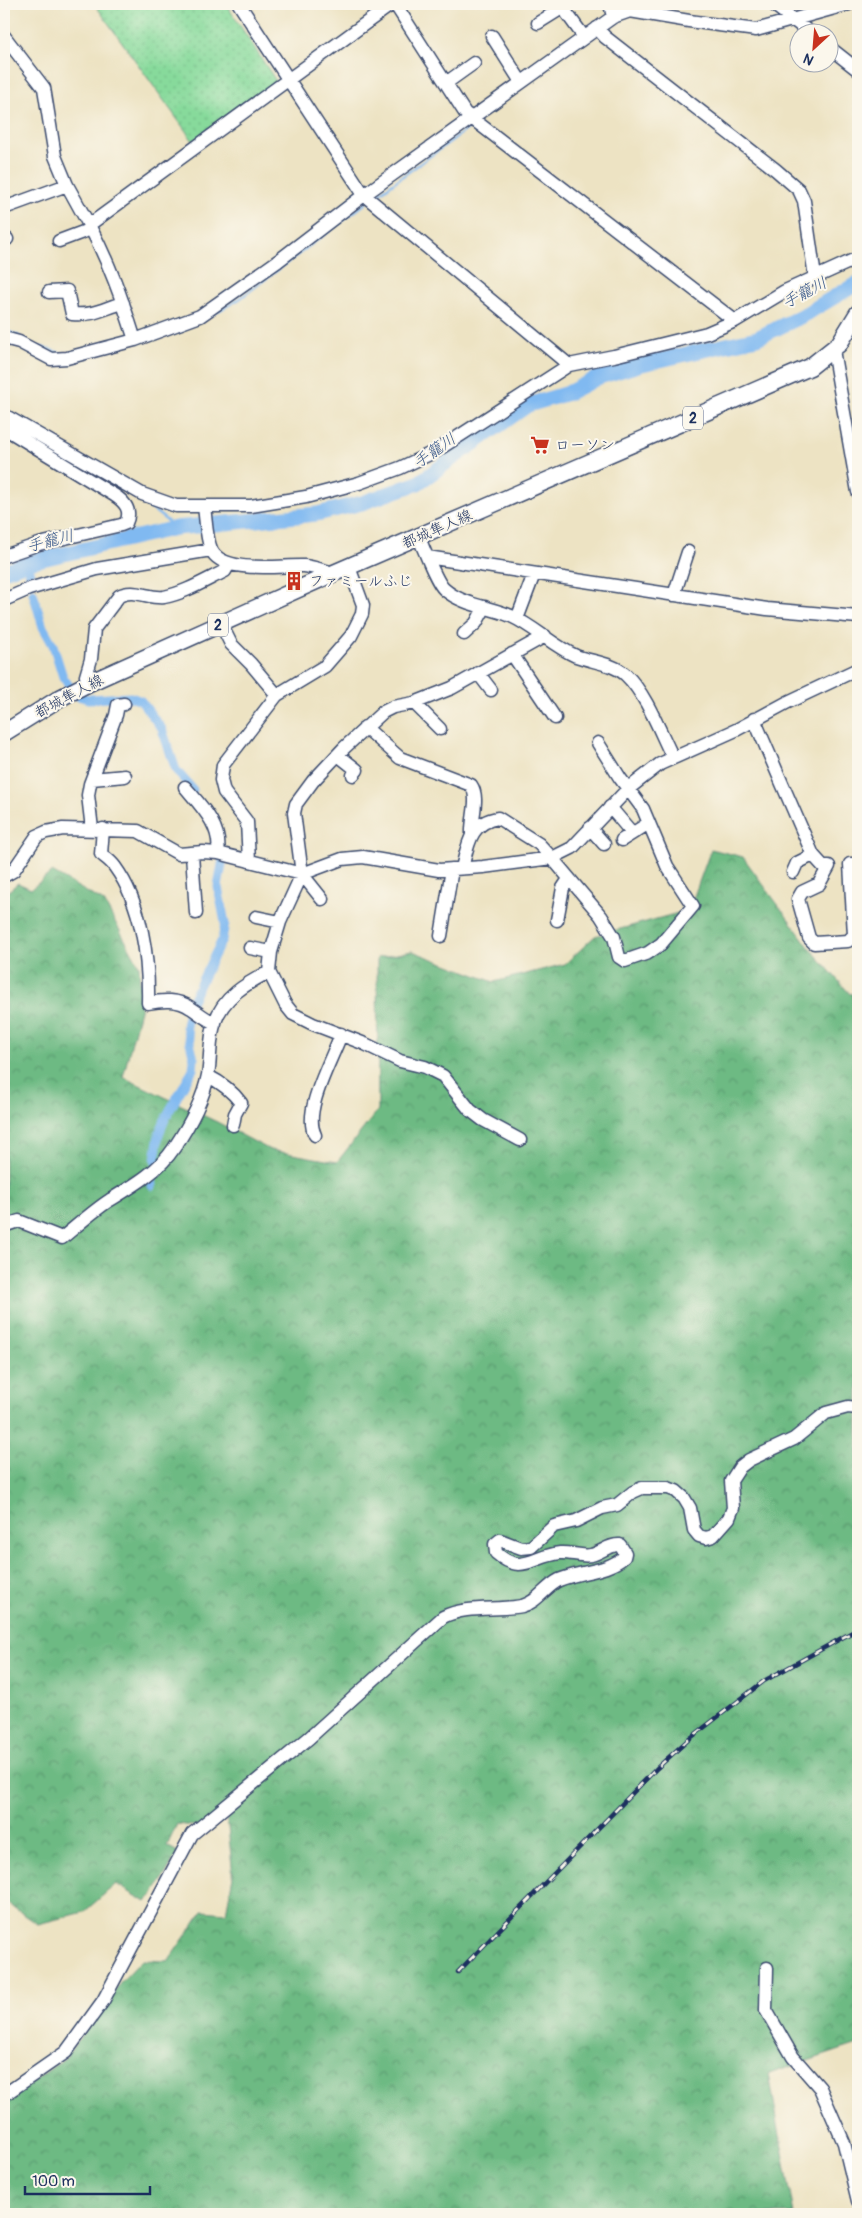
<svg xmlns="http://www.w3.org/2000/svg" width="862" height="2218" font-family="Pangolin,'Klee One',sans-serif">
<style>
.green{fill:url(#green-dots);stroke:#51847c}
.forest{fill:url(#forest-crowns);stroke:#447470}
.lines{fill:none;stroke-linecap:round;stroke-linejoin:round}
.stream{stroke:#80b9f1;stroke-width:2.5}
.canal{stroke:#80b9f1;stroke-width:9}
.river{stroke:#80b9f1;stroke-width:15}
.minor-casing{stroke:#3a4a6d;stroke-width:15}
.major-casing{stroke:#3a4a6d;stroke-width:19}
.minor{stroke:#fff;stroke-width:12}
.major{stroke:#fff;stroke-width:16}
.rail-casing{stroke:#1b2f5e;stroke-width:4.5}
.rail{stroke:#fbf7ec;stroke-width:2.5;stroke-dasharray:8;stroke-linecap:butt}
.labels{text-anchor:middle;stroke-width:4;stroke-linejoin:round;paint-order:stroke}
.shield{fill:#fbf7ec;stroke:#5e6b89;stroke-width:1}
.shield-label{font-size:14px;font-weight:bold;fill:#1b2f5e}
.poi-label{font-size:15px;fill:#1b2f5e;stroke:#fbf7ec;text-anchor:start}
.street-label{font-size:15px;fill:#1b2f5e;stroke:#fbf7ec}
.water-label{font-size:16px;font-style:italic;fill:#39588a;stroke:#fbf7ec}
</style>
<defs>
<pattern id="green-dots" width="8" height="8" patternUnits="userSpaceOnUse" patternTransform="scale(1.25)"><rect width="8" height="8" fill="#87da9b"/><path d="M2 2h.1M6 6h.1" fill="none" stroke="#74bb88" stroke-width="1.8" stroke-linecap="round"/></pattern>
<pattern id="forest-crowns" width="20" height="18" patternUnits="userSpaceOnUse" patternTransform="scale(1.25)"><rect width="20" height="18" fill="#6dba83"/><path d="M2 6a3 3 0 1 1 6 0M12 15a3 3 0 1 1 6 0" fill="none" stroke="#59986e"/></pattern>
</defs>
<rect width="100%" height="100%" fill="#fbf7ec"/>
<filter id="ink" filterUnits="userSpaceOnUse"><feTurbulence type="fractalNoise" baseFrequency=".02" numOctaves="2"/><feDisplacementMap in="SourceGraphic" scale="10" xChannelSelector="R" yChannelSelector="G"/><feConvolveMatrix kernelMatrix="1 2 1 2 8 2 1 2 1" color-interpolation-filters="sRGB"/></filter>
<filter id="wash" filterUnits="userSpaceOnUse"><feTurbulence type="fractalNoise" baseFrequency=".0096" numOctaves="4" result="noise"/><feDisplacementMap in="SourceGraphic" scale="20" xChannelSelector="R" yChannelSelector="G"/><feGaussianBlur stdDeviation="1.12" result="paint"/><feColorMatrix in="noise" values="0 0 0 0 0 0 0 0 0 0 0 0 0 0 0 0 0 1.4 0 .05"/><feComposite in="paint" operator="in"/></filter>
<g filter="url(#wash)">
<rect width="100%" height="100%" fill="#ede3c3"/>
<path class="green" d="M98 4H226L276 81 193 141 96 6Z"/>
<path class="forest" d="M711 849 743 857 809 947 850 994 858 993V2044L769 2074 794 2214H4V2104L66 2057 121 1982 142 1960 168 1961 203 1911 226 1913 233 1876 227 1817 203 1827 177 1824 167 1846 178 1852 154 1894 146 1902 116 1884 84 1912 38 1924 4 1901 5 894 18 883 31 889 52 872 104 902 139 965 141 1006 123 1077 217 1122 270 1150 337 1162 378 1110 377 958 412 951 494 982 565 964 595 936 689 910Z"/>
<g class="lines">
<path class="stream" d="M374 197 473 125
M211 315 238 300 366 203
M4 330 19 336
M41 347 60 353
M66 458 120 488
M138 498 176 528"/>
<path class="canal" d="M29 562 30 583
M33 593 43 627 53 645 63 677 70 687 78 696 88 699 131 697 141 701 162 729 176 770 193 790
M190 1004 222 940 225 923 218 887 223 859
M155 1160 159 1134 166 1117 193 1069 194 1059 186 1026 189 1010
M152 1186V1179"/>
<path class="river" d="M4 571 29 562 176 528 317 514 362 503 418 483 528 405 568 393 599 377 638 365 757 338 802 316 858 283"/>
</g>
</g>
<g filter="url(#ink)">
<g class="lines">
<g class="minor-casing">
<path id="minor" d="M239 4 364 195 569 365
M395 4 465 113 735 321
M560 4 584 37
M610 4 613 17
M773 4 809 32
M538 23 562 8
M597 28 605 37 776 170 799 190 804 201 815 277
M4 36 44 88 55 156 67 185 89 225
M492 36 521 82
M830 48 858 70
M446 83 474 63
M4 208 67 185
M4 240 7 239
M59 241 91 229
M49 292 67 291 72 314C94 316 104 308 123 303
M4 338 19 342 51 359 67 358 135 340 200 316 278 261 364 195 613 17 630 11 689 21 756 30 849 4
M135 340C122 299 109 262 89 225L392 4
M833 350 858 492
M4 415 142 494 176 506H251L306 497 359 483 400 468 436 451 569 365 614 356 707 333 735 321 785 291 858 258
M4 428 114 495C125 502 132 510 126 523L121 525 39 544 4 556
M204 507C206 520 206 537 211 549 221 575 282 565 304 566 314 567 325 571 334 573
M419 538C424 549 436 582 444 589 462 605 490 607 511 616 535 627 553 646 576 656 592 662 613 663 626 675 646 694 660 732 673 758
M427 557 767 609 858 617
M674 595 688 552
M4 600 29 589 97 569 211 550
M517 619 534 574
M221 624 231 644 251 664 277 695
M464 634 476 623 485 607
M512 654 555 718
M478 673 491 690
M89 683 86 676 91 659 94 629 119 596C133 588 149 599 164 597 185 593 206 580 225 571L229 564
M414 703 440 729
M754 719 813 855 823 866H829L819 884 802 892 798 899 809 938 814 943 848 941 854 935 850 864H858
M365 727 400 758 471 785C480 798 471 818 472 834
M338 755 357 770 353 775
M92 779 125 776
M185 787C201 806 222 826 218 853
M610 807 632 833
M590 828 604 844
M92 829 88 795 90 784 116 715 118 705 124 704
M103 829 101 854C106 858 111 861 115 867 142 904 149 959 148 1003 163 1000 178 999 191 1008 199 1013 205 1019 215 1023
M622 840 649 823
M192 854 196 913
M249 861 247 822 224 792 221 780 223 765 277 695 325 666 351 636 362 614 363 605 349 567
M462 868C468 845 470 822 498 818L539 844 552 858 601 916 614 937 619 957 625 961 648 953 661 944 693 906 667 866 643 809 620 778 598 743
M793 872 797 863 813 855
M302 874 280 922 271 952 269 972 285 1004 293 1014 313 1024 365 1044 400 1061 425 1067 443 1076 470 1110 483 1120 520 1140
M4 876 13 871 37 836 46 832 63 829 138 831 179 854 203 852 218 853 302 874 342 859 363 857 439 870 483 867 552 858 572 848 628 789 660 764 736 730 788 702 858 669
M322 899 302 874 294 813 296 804 313 781 344 748 383 712 393 707 414 703 452 688 545 636
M256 917 280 922
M557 920 563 888 569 879
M441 936 452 869
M250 948 271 952
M208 1076C222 1083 232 1091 241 1103L235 1114 233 1125
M315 1135C302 1111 332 1060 341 1034
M4 1226 19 1221 62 1238C78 1225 93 1211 110 1200 133 1186 159 1171 174 1148 189 1126 203 1101 208 1075 211 1058 209 1039 215 1022 223 997 247 983 269 972
M767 1968 766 2010 793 2057 820 2088 844 2143 858 2201
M4 2095 66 2052 103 2001 192 1834 309 1738 443 1617C467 1605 495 1611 522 1606 538 1602 545 1587 559 1580 580 1571 607 1572 624 1557L625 1553 620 1545C609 1544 601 1553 591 1555 581 1557 570 1552 560 1553 533 1556 522 1576 496 1553L495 1544 500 1540 521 1548 531 1547 554 1526 576 1521 602 1508 617 1505 633 1492 642 1488H668L676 1491 684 1498 690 1508 694 1530 699 1536 706 1538 713 1536 729 1518 733 1508 731 1481 740 1467 749 1460 794 1439 826 1413 848 1407 858 1408"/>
</g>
<g class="major-casing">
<path id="major" d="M4 733 60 698 89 683 334 573 810 367 839 344 858 313"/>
</g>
<use href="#minor" class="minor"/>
<use href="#major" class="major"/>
<g class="rail-casing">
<path id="rail" d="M458 1972 657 1768 688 1740 764 1681 858 1629"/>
</g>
<use href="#rail" class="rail"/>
</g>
</g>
<defs>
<g id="supermarket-bare" transform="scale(1.5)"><path d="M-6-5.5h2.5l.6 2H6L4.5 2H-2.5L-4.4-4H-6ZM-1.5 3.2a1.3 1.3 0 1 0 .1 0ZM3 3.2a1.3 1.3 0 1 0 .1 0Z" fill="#c8321e" stroke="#fbf7ec" stroke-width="2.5" paint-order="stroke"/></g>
<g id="building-bare" transform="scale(1.5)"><path d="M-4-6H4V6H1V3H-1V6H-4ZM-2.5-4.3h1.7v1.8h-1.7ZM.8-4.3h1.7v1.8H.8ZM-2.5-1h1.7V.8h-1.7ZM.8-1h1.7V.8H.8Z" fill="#c8321e" stroke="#fbf7ec" stroke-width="2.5" paint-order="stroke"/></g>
</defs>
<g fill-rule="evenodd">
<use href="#supermarket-bare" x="540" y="445"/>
<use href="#building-bare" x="294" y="581"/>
</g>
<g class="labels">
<g class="shield">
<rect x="683" y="406.5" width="20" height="23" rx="4"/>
<rect x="208" y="613.5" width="20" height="23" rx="4"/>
</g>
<g class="shield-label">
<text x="693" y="423">2</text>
<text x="218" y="630">2</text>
</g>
<g class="poi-label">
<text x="555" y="450">ローソン</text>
<text x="309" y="586">ファミールふじ</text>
</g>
<g class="street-label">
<text transform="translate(437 529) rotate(-24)" y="5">都城隼人線</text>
<text transform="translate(69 696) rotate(-28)" y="5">都城隼人線</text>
</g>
<g class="water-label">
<text transform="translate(804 292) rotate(-28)" y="6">手籠川</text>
<text transform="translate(434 450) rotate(-35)" y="6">手籠川</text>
<text transform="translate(50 540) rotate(-14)" y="6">手籠川</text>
</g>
</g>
<rect width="862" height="2218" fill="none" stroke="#fbf7ec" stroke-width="20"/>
<g transform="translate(814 48) rotate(206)"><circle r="24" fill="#fbf7ec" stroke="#a1a7b3"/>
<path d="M0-4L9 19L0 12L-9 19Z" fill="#c8321e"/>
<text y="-8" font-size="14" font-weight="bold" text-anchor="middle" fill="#1b2f5e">N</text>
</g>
<path d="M25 2186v8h125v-8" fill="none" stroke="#1b2f5e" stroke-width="2.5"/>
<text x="32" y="2186" font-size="15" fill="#1b2f5e" stroke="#fbf7ec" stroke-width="4" paint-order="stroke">100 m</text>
</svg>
